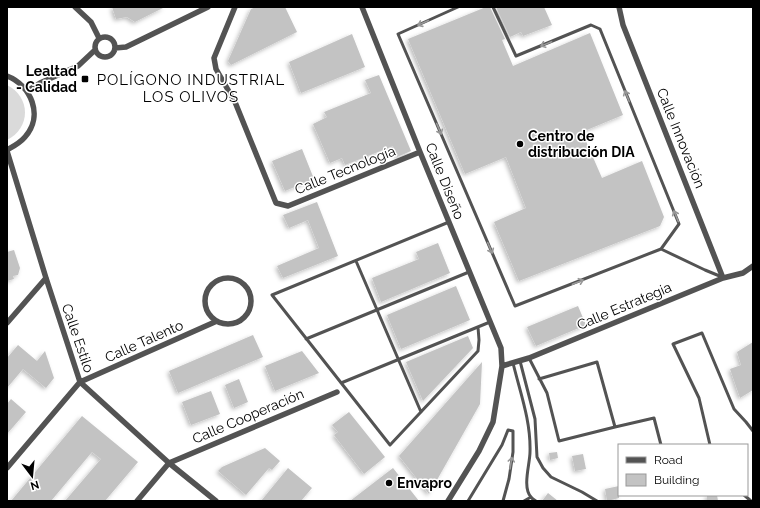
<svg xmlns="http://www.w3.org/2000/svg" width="760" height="508" font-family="Raleway,sans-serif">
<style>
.green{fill:#dadada}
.building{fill:#c3c3c3;filter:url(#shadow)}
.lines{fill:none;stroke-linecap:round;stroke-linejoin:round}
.lane{stroke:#535353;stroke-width:3}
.street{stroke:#535353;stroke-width:5.5}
.oneway{stroke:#989898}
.poi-dot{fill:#000;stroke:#fff;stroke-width:1.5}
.labels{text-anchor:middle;stroke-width:3;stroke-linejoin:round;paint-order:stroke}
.poi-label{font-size:14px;font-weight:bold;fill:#000;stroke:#fff;text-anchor:start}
.street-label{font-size:14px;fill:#000;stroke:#fff}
.neighbourhood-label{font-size:15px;letter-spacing:1px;fill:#000;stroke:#fff}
</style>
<defs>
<filter id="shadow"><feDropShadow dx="-2" dy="2" stdDeviation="2" flood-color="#0004"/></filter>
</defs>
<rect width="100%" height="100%" fill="#fff"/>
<path class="green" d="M7 85C31 97 31 128 7 140Z"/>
<path class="building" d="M112 7H165L135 22 127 17 116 19Z
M256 7H285L297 32 231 65 228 61 251 9Z
M486 7H490L505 39 502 40 513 66 590 33 623 115 582 132 602 178 642 161 664 217 660 226 519 281 494 222 526 208 506 157 465 174 408 39Z
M496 7H544L552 25 523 36 521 32 510 37Z
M352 34 365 67 301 93 289 62Z
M379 75 411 151 397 157 393 146 345 165 342 158 330 163 313 124 327 117 324 112 371 93 365 80Z
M302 149 314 179 285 191 272 161Z
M317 202 338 256 283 278 277 266 319 248 308 220 289 228 283 215Z
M438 243 450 273 381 302 372 278 419 259 416 252Z
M14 250 20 268 18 275 13 276 14 279 7 281V252Z
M456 286 470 320 401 349 387 315Z
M578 306 586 325 536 346 527 327Z
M253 335 263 357 178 393 169 371Z
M468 336 473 348 423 401 406 362Z
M753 342V390L740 398 730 369 741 365 737 352Z
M18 345 37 361 45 351 54 378 46 388 23 369 7 388V358Z
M302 351 319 373 275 391 265 366Z
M482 362 480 404 429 494 399 456Z
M239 379 248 402 234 408 225 385Z
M211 391 220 414 191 425 182 402Z
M11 399 26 412 7 434V404Z
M349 412 385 457 364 474 334 435 338 432 332 425Z
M82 416 138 462 105 501H65L101 459 92 452 51 501H11Z
M265 448 280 461 272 470 269 468 246 495 218 471 222 467Z
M557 452 558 458 550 460 549 453Z
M583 454 586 469 575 471 572 456Z
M288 468 312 488 301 501H261Z
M393 468 419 501H350Z
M619 486V498L607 501 605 489Z
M548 493 558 501H542Z
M707 495H717L718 501H707Z"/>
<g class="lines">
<path class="lane" d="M458 7 398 34 515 306 661 249 679 224 600 29 591 25 516 56 493 7
M449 222 272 295 390 445 478 351 479 340 478 327
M661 249 705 270 722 277
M356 261 421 412
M306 339 469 272
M529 358 547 393 559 441 615 427
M520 361 535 419 537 457 543 468 551 477 582 492 597 501
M513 363C520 392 531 421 530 452 530 464 522 487 531 497 532 499 534 500 536 501
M539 379 597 362 615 427 654 418 661 445
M341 383 490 322
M710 445 699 398 673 344 702 333 734 409 746 422 753 431
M744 495 751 501
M468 501 502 445 508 430 513 431V452L509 479 503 501
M524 501 531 497"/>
<path class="street" d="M75 7 91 22 99 38
M235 7 214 58 216 69 235 102 276 203 288 206 420 152
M362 7 420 152 501 348 502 366 493 422 479 451 448 501
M619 7 623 25 723 278
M95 47a10 10 0 1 1 20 0a10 10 0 1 1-20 0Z
M115 48 126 47 208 7
M7 76C31 85 44 116 25 137 20 143 14 146 7 150
M27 91 40 83 78 66 95 50
M7 151 46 278 80 382 169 463 216 501
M205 301a23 23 0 1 1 46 0a23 23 0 1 1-46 0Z
M7 323 46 278
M502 366 529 358 723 278 743 273 753 266
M7 468 80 382 217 321
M137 501 169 463 337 392"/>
</g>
<defs><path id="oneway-shaft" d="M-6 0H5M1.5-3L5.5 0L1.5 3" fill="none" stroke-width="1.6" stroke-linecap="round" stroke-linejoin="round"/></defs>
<g class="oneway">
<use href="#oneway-shaft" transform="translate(423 23) rotate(156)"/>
<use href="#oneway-shaft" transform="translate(546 44) rotate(158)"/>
<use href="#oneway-shaft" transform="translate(627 96) rotate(-112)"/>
<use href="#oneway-shaft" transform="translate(439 129) rotate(67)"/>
<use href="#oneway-shaft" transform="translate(676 216) rotate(-112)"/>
<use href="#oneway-shaft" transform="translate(490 248) rotate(67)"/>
<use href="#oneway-shaft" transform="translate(578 282) rotate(-21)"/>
<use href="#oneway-shaft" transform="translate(511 463) rotate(-81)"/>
</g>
<g class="poi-dot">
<rect x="81" y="75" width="8" height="8" rx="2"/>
<circle cx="520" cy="144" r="4"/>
<circle cx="389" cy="483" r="4"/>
</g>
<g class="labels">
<g class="poi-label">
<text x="77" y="76" text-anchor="end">Lealtad<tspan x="77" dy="16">- Calidad</tspan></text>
<text x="528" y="141">Centro de<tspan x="528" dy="16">distribución DIA</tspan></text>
<text x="397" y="488">Envapro</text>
</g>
<g class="street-label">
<text transform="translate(681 138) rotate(68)" y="5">Calle Innovación</text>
<text transform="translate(345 170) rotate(-22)" y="5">Calle Tecnología</text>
<text transform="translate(445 181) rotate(68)" y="5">Calle Diseño</text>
<text transform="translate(624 306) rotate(-23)" y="5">Calle Estrategia</text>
<text transform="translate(78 338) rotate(71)" y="5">Calle Estilo</text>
<text transform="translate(144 341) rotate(-24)" y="5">Calle Talento</text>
<text transform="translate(248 416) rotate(-23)" y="5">Calle Cooperación</text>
</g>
<g class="neighbourhood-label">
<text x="191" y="85">POLÍGONO INDUSTRIAL<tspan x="191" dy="17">LOS OLIVOS</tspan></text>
</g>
</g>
<rect width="760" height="508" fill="none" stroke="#000000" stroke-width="16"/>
<rect x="618" y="444" width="130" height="52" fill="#ffffff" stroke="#999999"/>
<rect x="626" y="457" width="20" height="6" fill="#535353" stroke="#999999"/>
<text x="654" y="464" font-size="12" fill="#000000">Road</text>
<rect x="626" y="474" width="20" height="12" fill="#c3c3c3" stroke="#999999"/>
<text x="654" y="484" font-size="12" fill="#000000">Building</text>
<g transform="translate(32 476) rotate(164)" stroke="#ffffff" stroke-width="3" paint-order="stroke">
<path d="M0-3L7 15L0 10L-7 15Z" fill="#000000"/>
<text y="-6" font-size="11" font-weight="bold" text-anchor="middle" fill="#000000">N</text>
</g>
</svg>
